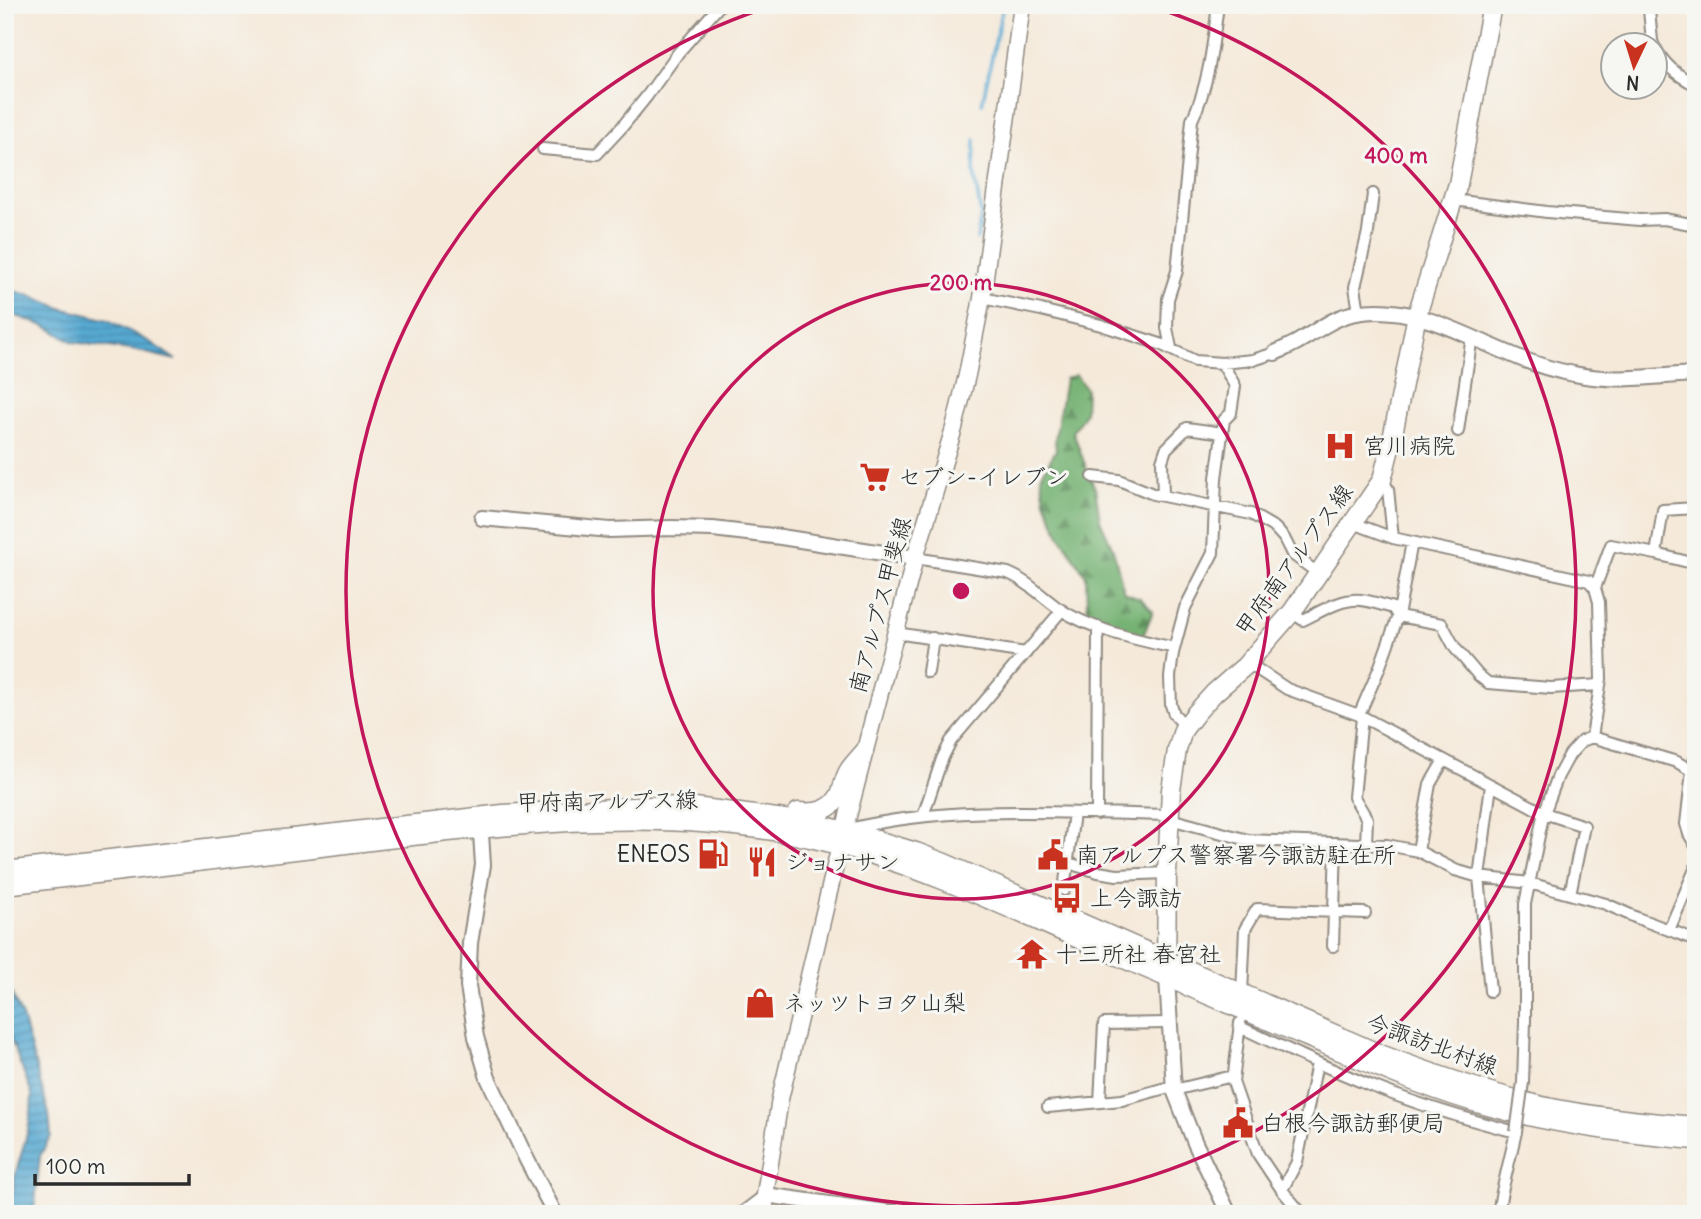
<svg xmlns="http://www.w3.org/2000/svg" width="1701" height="1219" font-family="Delius,'Klee One',sans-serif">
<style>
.forest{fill:url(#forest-firs);stroke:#506e4f;stroke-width:2}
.water{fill:url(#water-rules);stroke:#416a7e;stroke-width:2}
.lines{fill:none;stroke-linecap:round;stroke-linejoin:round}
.stream{stroke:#57a9d2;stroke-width:3.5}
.minor-casing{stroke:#908a82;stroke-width:14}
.tertiary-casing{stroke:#908a82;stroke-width:18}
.secondary-casing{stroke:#908a82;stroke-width:19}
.primary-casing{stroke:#908a82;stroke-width:21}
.minor{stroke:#fff;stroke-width:10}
.tertiary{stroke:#fff;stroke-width:14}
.secondary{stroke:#fff;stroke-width:16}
.primary{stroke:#fff;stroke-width:18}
.minor-bridge-casing{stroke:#908a82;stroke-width:14;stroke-linecap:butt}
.minor-bridge{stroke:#fff;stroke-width:10}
.ring{fill:none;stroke:#c2185b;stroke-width:3.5}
.labels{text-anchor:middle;stroke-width:6;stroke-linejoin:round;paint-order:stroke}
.poi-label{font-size:23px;fill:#2b2b2b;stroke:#f6f6f2;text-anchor:start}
.street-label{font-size:23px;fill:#2b2b2b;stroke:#f6f6f2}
.centre{fill:#c2185b;stroke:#f6f6f2;stroke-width:3.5}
.ring-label{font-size:21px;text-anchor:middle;font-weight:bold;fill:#c2185b;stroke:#f6f6f2;stroke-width:6;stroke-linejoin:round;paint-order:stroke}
</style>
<defs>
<pattern id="forest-firs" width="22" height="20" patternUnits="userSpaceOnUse" patternTransform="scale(1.75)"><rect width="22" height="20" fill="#76b273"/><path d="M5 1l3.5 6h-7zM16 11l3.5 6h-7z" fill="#61915f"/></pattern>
<pattern id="water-rules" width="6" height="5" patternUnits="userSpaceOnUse" patternTransform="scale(1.75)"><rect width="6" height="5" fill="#57a9d2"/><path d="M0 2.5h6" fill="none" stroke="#488aab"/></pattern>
</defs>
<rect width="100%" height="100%" fill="#f6f6f2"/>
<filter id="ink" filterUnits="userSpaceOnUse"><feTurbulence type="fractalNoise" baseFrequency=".0143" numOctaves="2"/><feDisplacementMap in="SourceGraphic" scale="14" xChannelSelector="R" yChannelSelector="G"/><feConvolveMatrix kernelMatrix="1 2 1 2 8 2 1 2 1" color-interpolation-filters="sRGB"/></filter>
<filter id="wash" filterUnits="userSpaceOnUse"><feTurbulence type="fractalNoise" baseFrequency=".00686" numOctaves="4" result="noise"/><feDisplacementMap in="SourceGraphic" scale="28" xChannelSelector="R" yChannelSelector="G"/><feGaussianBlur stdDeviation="1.57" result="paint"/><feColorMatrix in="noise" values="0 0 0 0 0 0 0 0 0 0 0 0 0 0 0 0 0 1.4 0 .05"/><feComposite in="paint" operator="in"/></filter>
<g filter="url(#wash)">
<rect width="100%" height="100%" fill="#f5e9d9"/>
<path class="forest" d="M1076 375 1086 389 1085 413 1073 432 1087 470 1095 488 1100 520 1113 549 1124 592 1140 598 1153 611 1143 636 1108 627 1092 618 1087 606 1086 576 1060 536 1045 501 1041 476 1056 450 1055 440 1065 379Z"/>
<path class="water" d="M5 289 29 295 61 308 108 320 150 342 176 360 138 351 73 342 45 326 5 312Z
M5 979 22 1017 49 1114 51 1136 40 1156 35 1203 32 1214H5V1207L13 1193 15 1176 28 1130 31 1112 32 1094 5 1025Z"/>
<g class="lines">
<path class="stream" d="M982 104 1003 5
M975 140 974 173 981 214 977 239"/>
</g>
</g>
<g filter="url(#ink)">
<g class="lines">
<g class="minor-casing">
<path id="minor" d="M1644 5 1649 10 1652 41 1654 46
M1656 49C1664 65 1680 77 1696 85
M543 149 597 154 622 127 647 96 678 53 720 5
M1453 200 1547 212 1640 220 1664 219 1696 225
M982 298 1041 310 1101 325 1160 344 1195 361 1222 363 1253 360 1275 353
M1359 312 1355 287 1368 232 1373 194
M1171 348 1167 328 1168 299 1177 271 1192 120C1209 85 1213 43 1218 5
M1458 431 1472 336
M1093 477 1119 480 1153 494 1251 514 1275 528 1284 538 1292 554 1319 574
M1382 480 1388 489 1393 538
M1163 496 1162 461 1166 449 1187 428 1223 433
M1353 523 1393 538 1589 581 1595 588 1599 602 1601 679 1592 737 1582 741 1570 754 1558 776 1543 816 1525 904V1022L1523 1082
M1656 554 1696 564
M915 558 1008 573C1028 581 1043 598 1061 610 1095 631 1136 639 1174 648
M1595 588 1611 545 1656 554 1663 510 1696 508
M1292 612 1303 620C1320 612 1341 598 1361 600 1371 601 1383 605 1393 608L1398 616 1442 624 1455 648 1478 675 1488 683 1551 688 1600 685
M896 633 1026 653
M1248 663 1287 689 1359 715 1544 813 1584 826 1570 894
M928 672 933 638
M1359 715 1379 669 1398 616 1412 542
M1362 717 1354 797 1367 819 1366 844
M1186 727 1174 714 1171 705 1170 677 1173 653 1185 608 1213 553 1216 478 1224 420 1231 413 1235 386 1222 363
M1592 737 1677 762 1692 771
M1696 755 1692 771 1686 824 1689 834 1696 846
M1097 814 1098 627
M923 816 942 759 951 741 1062 610
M1170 819 1248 840 1387 845 1418 851 1455 870 1479 877 1529 883 1606 904 1637 918 1696 940
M849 829C953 804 1063 813 1170 815
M1418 851 1430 784 1444 760
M1068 863 1098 872 1117 875 1167 873
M1064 890 1074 813
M1669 930 1696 867
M1333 946 1336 843
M1490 991 1479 877 1491 785
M1242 993 1245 929 1257 909 1365 913
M1240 1023 1233 1082 1258 1154 1282 1190 1302 1214
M1240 1027C1285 1048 1330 1070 1377 1088 1422 1106 1469 1120 1516 1132L1501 1196 1498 1214
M1174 1090 1233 1076
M1100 1102 1104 1024 1169 1023
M1048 1107 1122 1100 1173 1086
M1282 1190 1297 1162 1317 1063
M740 1214 765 1195"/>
</g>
<g class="tertiary-casing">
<path id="tertiary" d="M1275 353C1281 350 1288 347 1294 344 1315 333 1332 317 1356 313 1409 303 1460 333 1508 353 1528 362 1552 370 1574 374 1615 383 1654 376 1696 374
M482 518 610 530 671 528 713 529 781 537 915 558
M480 818 483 865 470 943 468 986 476 1037 488 1078 526 1158 555 1214
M1167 978 1174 1090 1195 1143 1229 1214
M765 1195 901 1214"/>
</g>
<g class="secondary-casing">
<path id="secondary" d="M765 1214V1195L780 1099 836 862 915 558 954 428 967 375 982 298 1022 5"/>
</g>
<g class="primary-casing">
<path id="primary" d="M798 812C816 814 833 811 841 792 843 785 845 776 849 770 853 764 859 758 864 752
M5 871 503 814 651 806 695 807 814 823 877 840 916 852 947 864 1380 1054C1433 1074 1487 1093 1542 1106 1593 1117 1644 1122 1696 1126
M5 885C119 871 232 858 346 844 505 825 669 803 827 842 921 865 1008 908 1097 947 1166 978 1237 1007 1307 1037 1367 1062 1425 1089 1488 1106 1556 1125 1625 1134 1696 1140
M1166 971 1167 873 1171 790 1177 750 1183 730 1196 713 1214 693 1245 666 1292 612 1382 480 1391 444 1417 315 1458 184 1492 5"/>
</g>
<use href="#minor" class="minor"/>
<use href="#tertiary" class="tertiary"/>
<use href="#secondary" class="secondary"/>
<use href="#primary" class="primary"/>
<g class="minor-bridge-casing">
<path id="minor-bridge" d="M1516 1132 1523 1082"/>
</g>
<use href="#minor-bridge" class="minor-bridge"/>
</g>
</g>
<g class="ring">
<circle cx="961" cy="591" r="308"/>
<path d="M1151 6A615 615 0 1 1 771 6"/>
</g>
<defs>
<g id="hospital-bare" transform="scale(2.415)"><path d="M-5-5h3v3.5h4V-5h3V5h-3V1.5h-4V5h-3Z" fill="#c8321e" stroke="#f6f6f2" stroke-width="2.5" paint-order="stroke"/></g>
<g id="supermarket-bare" transform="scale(2.415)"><path d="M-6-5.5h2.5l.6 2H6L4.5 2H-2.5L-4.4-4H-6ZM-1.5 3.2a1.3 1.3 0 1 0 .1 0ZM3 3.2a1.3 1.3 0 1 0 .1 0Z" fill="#c8321e" stroke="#f6f6f2" stroke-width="2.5" paint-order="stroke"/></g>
<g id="fuel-bare" transform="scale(2.415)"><path d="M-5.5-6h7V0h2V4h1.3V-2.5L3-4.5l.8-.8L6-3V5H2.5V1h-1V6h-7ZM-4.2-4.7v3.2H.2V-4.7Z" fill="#c8321e" stroke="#f6f6f2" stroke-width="2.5" paint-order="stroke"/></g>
<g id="civic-bare" transform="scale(2.415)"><path d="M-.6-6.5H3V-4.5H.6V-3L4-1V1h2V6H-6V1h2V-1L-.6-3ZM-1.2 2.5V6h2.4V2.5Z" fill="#c8321e" stroke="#f6f6f2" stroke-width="2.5" paint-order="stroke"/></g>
<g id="restaurant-bare" transform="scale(2.415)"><path d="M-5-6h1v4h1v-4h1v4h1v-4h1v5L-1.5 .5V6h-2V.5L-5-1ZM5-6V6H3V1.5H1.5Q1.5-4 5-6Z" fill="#c8321e" stroke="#f6f6f2" stroke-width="2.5" paint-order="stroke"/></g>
<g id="bus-bare" transform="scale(2.415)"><path d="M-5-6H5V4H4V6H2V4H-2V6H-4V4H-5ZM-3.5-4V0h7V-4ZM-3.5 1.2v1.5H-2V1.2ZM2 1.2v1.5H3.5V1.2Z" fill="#c8321e" stroke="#f6f6f2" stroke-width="2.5" paint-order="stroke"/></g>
<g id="temple-bare" transform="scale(2.415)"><path d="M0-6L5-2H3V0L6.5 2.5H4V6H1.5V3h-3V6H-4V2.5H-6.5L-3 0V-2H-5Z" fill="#c8321e" stroke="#f6f6f2" stroke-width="2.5" paint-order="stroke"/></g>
<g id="shop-bare" transform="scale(2.415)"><path d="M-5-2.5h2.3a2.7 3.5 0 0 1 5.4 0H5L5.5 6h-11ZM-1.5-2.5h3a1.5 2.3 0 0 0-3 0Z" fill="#c8321e" stroke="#f6f6f2" stroke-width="2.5" paint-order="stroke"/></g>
</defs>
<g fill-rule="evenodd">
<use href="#hospital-bare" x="1340" y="446"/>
<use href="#supermarket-bare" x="875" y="477"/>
<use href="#fuel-bare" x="713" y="854"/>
<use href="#civic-bare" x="1053" y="855"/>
<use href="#restaurant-bare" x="762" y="862"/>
<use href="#bus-bare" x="1067" y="898"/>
<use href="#temple-bare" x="1032" y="954"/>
<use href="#shop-bare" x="760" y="1003"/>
<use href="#civic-bare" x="1238" y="1123"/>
</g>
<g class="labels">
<g class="poi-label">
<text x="1363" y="454">宮川病院</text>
<text x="898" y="485">セブン-イレブン</text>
<text x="690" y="862" text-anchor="end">ENEOS</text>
<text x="1076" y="863">南アルプス警察署今諏訪駐在所</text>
<text x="785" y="870">ジョナサン</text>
<text x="1090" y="906">上今諏訪</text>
<text x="1055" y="962">十三所社 春宮社</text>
<text x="783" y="1011">ネッツトヨタ山梨</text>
<text x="1261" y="1131">白根今諏訪郵便局</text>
</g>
<g class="street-label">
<text transform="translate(1294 560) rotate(-54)" y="8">甲府南アルプス線</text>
<text transform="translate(880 605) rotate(-75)" y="8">南アルプス甲斐線</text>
<text transform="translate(607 801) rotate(-1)" y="8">甲府南アルプス線</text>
<text transform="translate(1432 1044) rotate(20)" y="8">今諏訪北村線</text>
</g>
</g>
<circle cx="961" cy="591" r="10" class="centre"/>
<g class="ring-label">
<text x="1396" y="163">400 m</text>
<text x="961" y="290">200 m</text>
</g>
<rect width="1701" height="1219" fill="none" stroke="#f6f6f2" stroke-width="28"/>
<g transform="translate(1634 66) rotate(184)"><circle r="33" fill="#f6f6f2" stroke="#a5a5a2" stroke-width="2"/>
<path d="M0-5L12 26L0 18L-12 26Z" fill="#c8321e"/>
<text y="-10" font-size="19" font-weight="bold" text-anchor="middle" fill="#2b2b2b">N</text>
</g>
<path d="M35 1174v10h154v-10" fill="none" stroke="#2b2b2b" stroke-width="3.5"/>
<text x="46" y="1174" font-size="21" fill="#2b2b2b" stroke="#f6f6f2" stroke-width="5" paint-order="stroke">100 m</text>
</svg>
